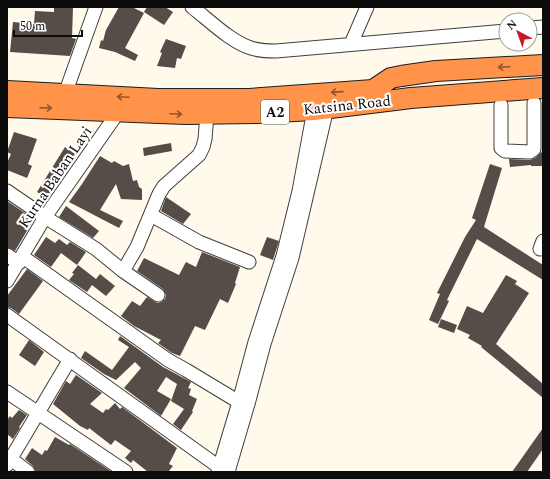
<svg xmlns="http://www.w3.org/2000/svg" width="550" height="479" font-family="Spectral,serif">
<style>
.building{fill:#564c48}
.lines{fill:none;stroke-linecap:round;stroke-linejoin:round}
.minor-casing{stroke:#3f3f3f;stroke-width:15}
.highway-casing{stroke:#1d1d1d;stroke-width:22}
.minor{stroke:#fff;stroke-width:13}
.highway{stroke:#ff9349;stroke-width:20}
.oneway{stroke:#92562e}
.labels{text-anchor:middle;stroke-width:4;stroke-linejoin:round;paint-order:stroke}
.shield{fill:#fff;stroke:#555;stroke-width:1}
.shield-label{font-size:14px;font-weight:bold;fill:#0c0c0c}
.street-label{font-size:15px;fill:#0c0c0c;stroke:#fff}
</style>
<rect width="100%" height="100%" fill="#fffaeb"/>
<path class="building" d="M54 7H73L72 38 76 39 70 56 10 52 13 22 34 24 35 11 54 12Z
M119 7H132L144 13 125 48 138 55 135 61 115 52 99 48 101 40 103 41 106 30Z
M147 7H165L173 12 164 25 144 12Z
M166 39 186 46 181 59 177 58 175 68 157 66 162 53 160 52Z
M14 132 37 139 28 164 32 166 27 178 7 170V163L11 154 7 152Z
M171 143 172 151 144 156 143 148Z
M65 147 75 154 47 198 37 192Z
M543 151V166H531V165L510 167 509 159 530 160 535 158Z
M100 156 112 163 114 161 123 166 129 164 133 181 137 180 139 187 142 189V200L121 199 116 184 100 210 123 221 119 228 69 202 82 184Z
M490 164 502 168 484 227 543 265V280L477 239 447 300 449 301 438 324 429 320 440 294 437 293 465 237 476 220 472 218Z
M166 197 191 214 183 224 161 211Z
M7 201 34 219 15 251 7 247Z
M66 206 99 231 93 238 59 217Z
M46 237 55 243 59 239 67 245 70 242 86 252 77 265 61 253 51 267 34 255Z
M267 237 279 241 273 260 260 255Z
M202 252 240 267 235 283 236 284 228 303 220 299 205 330 195 326 180 356 172 353 158 343 161 340 134 326 121 316 132 301 140 306 147 297 157 303 161 302 165 299 166 295 163 289 137 271 144 258 179 275 186 262 196 267Z
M78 265 96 279 100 274 115 286 106 296 92 285 87 292 69 280 74 274 72 273Z
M27 269 43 281 19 314 11 308 7 307V296Z
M506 275 517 281 515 284 529 293 496 344 543 384V398L481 347 482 346 468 338 470 335 457 329 467 306 483 313Z
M441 319 457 325 454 333 438 327Z
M120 336 163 367 191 382 188 388 191 389 189 395 197 399 192 411 193 412 181 430 173 424 184 409 171 401 177 384 166 377 157 391 171 399 161 416 124 388 141 368 135 362 116 380 104 374 81 358 85 351 112 370 129 347 118 340Z
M29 340 44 352 35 366 19 355Z
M76 375 102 393 90 404 103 413 106 409 108 410 115 403 120 409 122 407 177 448 169 464 173 466 168 472H148L133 460 131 463 125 458 131 451 115 440 111 445 89 428 88 430 80 426 53 404 66 381 70 384Z
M19 410 27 415 19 427 20 428 13 439 7 434V420L10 416 12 418Z
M543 428V449L527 472H512Z
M55 437 69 445 70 444 112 472H36L33 466 25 459 32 448 42 455 45 450 47 451Z"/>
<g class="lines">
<g class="minor-casing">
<path id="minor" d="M192 7C209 20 231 42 251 48 259 51 267 51 276 51L506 31
M530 28 543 27
M351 44 367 7
M65 94 96 7
M501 105V148L505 151 530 152 534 149V103
M7 191 45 217 96 249 123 271 158 295
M151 215 199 242 249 262
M540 249 543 241
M7 255 19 263
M23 257 168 360 186 370 239 402
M123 271 137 247 159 194 164 186 199 155 203 147 205 139 207 114
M7 281 45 217 119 111
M7 315 219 467
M7 392 126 472
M11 459 28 472
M7 465 70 359
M218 472 239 402 255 342 283 256 299 191 314 110
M228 472 248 404 264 344 292 258 327 108"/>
</g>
<g class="highway-casing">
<path id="highway" d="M373 90 391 78 401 76 436 71 543 65
M7 91 158 99H249L373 90
M7 107 185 114 257 113 314 110 411 98 543 88"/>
</g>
<use href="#minor" class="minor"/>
<use href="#highway" class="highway"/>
</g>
<defs><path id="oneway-shaft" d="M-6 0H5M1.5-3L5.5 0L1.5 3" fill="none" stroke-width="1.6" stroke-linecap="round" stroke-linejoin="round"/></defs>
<g class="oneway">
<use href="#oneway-shaft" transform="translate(504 67) rotate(177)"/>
<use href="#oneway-shaft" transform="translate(337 92) rotate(176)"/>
<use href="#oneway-shaft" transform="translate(123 97) rotate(-177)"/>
<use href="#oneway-shaft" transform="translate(46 108) rotate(2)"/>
<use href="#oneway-shaft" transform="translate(176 114) rotate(2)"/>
</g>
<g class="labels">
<rect class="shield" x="261" y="100" width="28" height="24" rx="3"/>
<g class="shield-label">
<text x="275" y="117">A2</text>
</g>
<g class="street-label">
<text transform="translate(347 105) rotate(-6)" y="5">Katsina Road</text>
<text transform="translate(55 177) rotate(-56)" y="5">Kurna Baban Layi</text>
</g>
</g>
<rect width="550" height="479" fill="none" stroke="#0c0c0c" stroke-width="16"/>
<g transform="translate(518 32) rotate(319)"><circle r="19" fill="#ffffff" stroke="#9e9e9e"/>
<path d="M0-3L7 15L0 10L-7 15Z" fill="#c61a2b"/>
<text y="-6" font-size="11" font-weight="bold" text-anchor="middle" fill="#0c0c0c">N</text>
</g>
<path d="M14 30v6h68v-6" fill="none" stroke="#0c0c0c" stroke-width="2"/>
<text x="20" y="30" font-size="12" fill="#0c0c0c" stroke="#ffffff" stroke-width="3" paint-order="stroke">50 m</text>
</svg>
